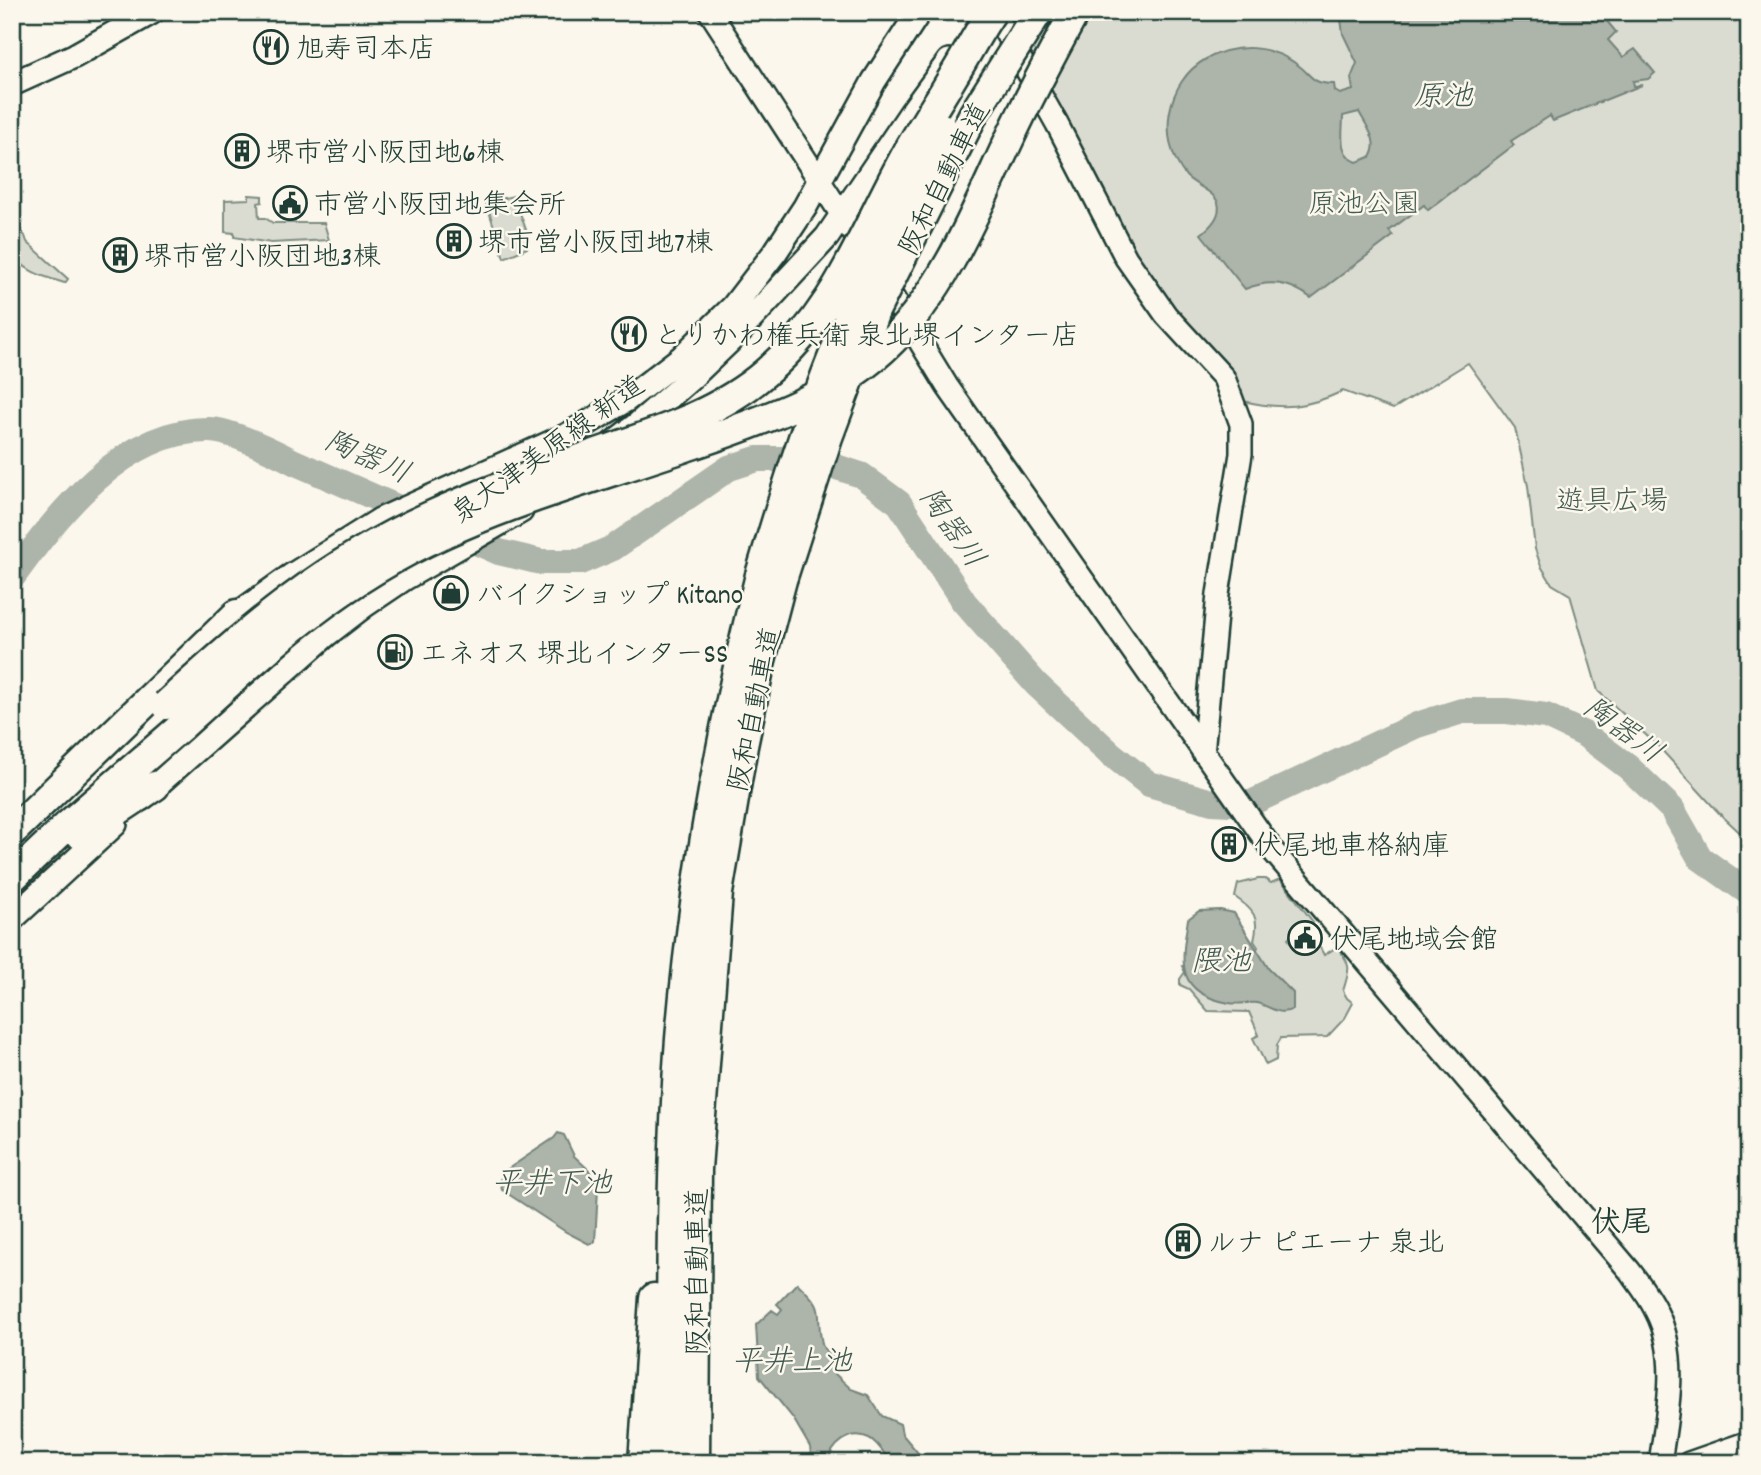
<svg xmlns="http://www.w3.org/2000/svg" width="1761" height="1475" font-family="Dekko,'Klee One',sans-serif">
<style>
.green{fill:#dbdcd1;stroke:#7d8c82;stroke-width:2}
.water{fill:#adb4aa;stroke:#74847b;stroke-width:2;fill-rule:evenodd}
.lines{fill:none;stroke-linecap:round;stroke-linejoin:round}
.river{stroke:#adb4aa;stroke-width:26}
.secondary-casing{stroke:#1f3d34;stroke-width:26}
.primary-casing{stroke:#1f3d34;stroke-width:28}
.highway-casing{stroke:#1f3d34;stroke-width:33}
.secondary{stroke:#fbf7ec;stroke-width:21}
.primary{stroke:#fbf7ec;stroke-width:23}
.highway{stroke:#fbf7ec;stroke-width:28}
.highway-bridge-casing{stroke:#1f3d34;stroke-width:33;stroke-linecap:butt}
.highway-bridge{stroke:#fbf7ec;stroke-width:28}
.labels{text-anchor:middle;stroke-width:5;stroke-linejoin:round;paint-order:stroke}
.poi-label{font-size:28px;fill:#1f3d34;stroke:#fbf7ec;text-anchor:start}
.street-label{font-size:28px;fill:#1f3d34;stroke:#fbf7ec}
.park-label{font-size:28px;fill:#455d53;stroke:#fbf7ec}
.water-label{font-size:30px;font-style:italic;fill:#425b52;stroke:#fbf7ec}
.neighbourhood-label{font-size:30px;font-weight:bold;fill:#1f3d34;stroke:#fbf7ec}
</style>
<rect width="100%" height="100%" fill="#fbf7ec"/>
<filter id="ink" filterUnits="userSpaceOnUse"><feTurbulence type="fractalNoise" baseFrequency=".0143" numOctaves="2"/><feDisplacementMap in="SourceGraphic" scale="14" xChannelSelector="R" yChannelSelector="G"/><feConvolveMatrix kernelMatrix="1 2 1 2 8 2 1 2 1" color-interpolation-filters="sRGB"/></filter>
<g filter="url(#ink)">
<path class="green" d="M1024 12H1749V841L1719 813 1659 747 1598 691 1570 595 1552 584 1541 566 1535 549 1528 486 1515 428 1468 363 1393 409 1343 391C1307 408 1282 410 1243 401L1153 280 1118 222 1014 27Z
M249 195 262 196V202L258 203 259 218H265L273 223H324L329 240 271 243 234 237V233L225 232V200L249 199Z
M514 196 529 238 527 248 504 258 486 202Z
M12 213 22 221 17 226 25 236 27 242 68 279 65 283C45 277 22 272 12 251Z
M1258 879H1265L1271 883 1280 879 1313 922 1288 938 1296 953 1317 942 1324 955 1337 947C1352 965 1350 969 1343 991L1347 998 1353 1003 1345 1018 1327 1037 1281 1038 1277 1045 1276 1060 1266 1065 1253 1038 1259 1035 1249 1012 1208 1011 1189 989 1180 985V979L1185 972 1182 966 1253 957 1258 947 1254 941C1260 917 1254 910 1235 897L1238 884Z"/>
<path class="water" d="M1340 12H1614L1606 20 1616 32 1608 40 1623 57 1635 49 1655 73 1648 79 1633 81 1634 86 1642 85 1553 121 1550 116 1511 141 1514 145 1428 210 1424 205 1389 231 1393 236 1311 298C1290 282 1270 279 1245 289L1201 234C1210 227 1222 216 1218 203 1214 191 1194 185 1186 176 1156 140 1166 81 1206 59 1236 43 1270 44 1298 65 1313 76 1311 84 1334 84L1335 91 1340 94 1353 90 1351 78 1357 63 1343 34ZM1359 112C1367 127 1380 142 1370 157L1357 162C1337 154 1343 134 1343 116Z
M1220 910 1234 913 1269 969 1293 993V1009C1279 1017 1270 1006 1257 1003 1248 1002 1238 1005 1229 1003 1175 993 1181 963 1188 919L1199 911Z
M558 1133 564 1135 574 1156 589 1170 598 1189 595 1242 589 1244 566 1232 502 1190 500 1180 505 1171 554 1138Z
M797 1283C829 1313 814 1307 822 1344 823 1351 829 1351 832 1357 834 1362 834 1370 835 1374L851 1389 868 1395 882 1416 900 1424 902 1434 918 1453 923 1458 939 1463H891C885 1455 878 1442 869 1438 850 1429 831 1445 828 1463H812L810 1447 793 1418 759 1376 756 1325 772 1310 778 1314 782 1309 777 1304Z"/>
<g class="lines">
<path class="river" d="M12 578C57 515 123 429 209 430 230 430 275 452 294 462L499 552 541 562H580L613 548 729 468 757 459H785L827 464 861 475 899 503 964 602 1036 684 1111 754 1149 784 1212 802 1249 804 1417 725 1462 711H1507L1546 716 1584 734 1628 767 1672 809 1700 858 1749 893"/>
<g class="secondary-casing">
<path id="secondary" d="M710 12 856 237 947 386 1273 851 1629 1270C1639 1283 1649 1296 1656 1311 1680 1357 1667 1414 1660 1463
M994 12 1057 124 1126 258 1166 315 1224 378 1241 424V454L1218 594 1203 753
M1689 1463 1749 1442"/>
</g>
<g class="primary-casing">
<path id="primary" d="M12 84 74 56 152 12
M613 443 639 423 691 378 738 333 827 237 911 113 949 61
M224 624 291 576 380 520 566 436 626 400 682 357 733 307 776 251 805 207 874 81 919 12
M142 798 326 635 365 605 405 578 521 511
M12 919 115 824"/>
</g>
<g class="highway-casing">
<path id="highway" d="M12 832 237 614
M81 835 155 786
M12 878 69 824 183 725
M643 1463 654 1298
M670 1463C672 1322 669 1180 680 1039 693 881 721 729 760 575
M695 1463 697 1169 718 893 743 746 761 660 782 580"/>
</g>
<use href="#secondary" class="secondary"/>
<use href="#primary" class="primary"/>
<use href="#highway" class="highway"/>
<g class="highway-bridge-casing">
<path id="highway-bridge" d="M760 575C787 484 816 391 855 304 881 245 912 186 942 128
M782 580 828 437 875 311 974 113 1038 12
M166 705C248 629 326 563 430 516 488 489 549 470 609 449 664 430 721 411 765 373 836 312 859 241 902 162 918 132 937 104 954 75 967 54 978 32 992 12
M183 725C267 648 337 582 443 534 519 499 601 476 680 449 753 424 836 398 892 341 947 285 976 210 1009 140 1029 97 1052 54 1075 12"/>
</g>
<use href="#highway-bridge" class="highway-bridge"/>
</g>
</g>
<defs>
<g id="restaurant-ring" transform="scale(1.75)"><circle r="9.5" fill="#fbf7ec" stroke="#1f3d34" stroke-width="1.5"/><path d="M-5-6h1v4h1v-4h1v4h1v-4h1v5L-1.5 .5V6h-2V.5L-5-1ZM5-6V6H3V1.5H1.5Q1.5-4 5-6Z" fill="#1f3d34"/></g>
<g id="building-ring" transform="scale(1.75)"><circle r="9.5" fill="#fbf7ec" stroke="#1f3d34" stroke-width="1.5"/><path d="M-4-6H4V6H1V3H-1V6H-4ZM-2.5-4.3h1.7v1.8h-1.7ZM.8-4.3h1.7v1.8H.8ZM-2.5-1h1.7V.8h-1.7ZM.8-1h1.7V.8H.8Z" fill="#1f3d34"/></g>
<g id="civic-ring" transform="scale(1.75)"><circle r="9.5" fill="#fbf7ec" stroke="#1f3d34" stroke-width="1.5"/><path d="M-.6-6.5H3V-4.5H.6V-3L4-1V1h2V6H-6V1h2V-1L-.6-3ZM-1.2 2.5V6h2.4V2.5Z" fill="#1f3d34"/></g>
<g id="shop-ring" transform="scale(1.75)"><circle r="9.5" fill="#fbf7ec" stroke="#1f3d34" stroke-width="1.5"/><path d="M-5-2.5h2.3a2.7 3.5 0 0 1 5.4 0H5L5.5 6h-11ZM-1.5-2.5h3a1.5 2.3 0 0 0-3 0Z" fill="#1f3d34"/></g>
<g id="fuel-ring" transform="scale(1.75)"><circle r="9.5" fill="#fbf7ec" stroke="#1f3d34" stroke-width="1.5"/><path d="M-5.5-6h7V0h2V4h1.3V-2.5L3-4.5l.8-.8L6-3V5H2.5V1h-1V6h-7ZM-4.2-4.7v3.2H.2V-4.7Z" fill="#1f3d34"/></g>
</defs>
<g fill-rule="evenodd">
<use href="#restaurant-ring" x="271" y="47"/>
<use href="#building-ring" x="242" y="151"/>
<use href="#civic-ring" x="290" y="203"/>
<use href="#building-ring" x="454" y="241"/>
<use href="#building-ring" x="120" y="255"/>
<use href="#restaurant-ring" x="629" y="334"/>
<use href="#shop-ring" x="451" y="593"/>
<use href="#fuel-ring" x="395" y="652"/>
<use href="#building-ring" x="1229" y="844"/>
<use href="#civic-ring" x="1305" y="938"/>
<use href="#building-ring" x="1183" y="1241"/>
</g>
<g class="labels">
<g class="poi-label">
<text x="296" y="57">旭寿司本店</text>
<text x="266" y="161">堺市営小阪団地6棟</text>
<text x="314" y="213">市営小阪団地集会所</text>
<text x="478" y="251">堺市営小阪団地7棟</text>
<text x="144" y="265">堺市営小阪団地3棟</text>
<text x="654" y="344">とりかわ権兵衛 泉北堺インター店</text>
<text x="476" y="603">バイクショップ Kitano</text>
<text x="420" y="662">エネオス 堺北インターSS</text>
<text x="1254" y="854">伏尾地車格納庫</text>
<text x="1330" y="948">伏尾地域会館</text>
<text x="1208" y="1251">ルナ ピエーナ 泉北</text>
</g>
<g class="street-label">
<text transform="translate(943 178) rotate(-63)" y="10">阪和自動車道</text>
<text transform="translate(547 448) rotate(-36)" y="10">泉大津美原線 新道</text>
<text transform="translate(753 709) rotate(-78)" y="10">阪和自動車道</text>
<text transform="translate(696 1272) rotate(-90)" y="10">阪和自動車道</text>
</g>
<g class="park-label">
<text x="1364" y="212">原池公園</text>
<text x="1612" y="509">遊具広場</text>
</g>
<g class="water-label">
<text x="1443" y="105">原池</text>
<text transform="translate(368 456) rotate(24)" y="10">陶器川</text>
<text transform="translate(953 527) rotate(55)" y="10">陶器川</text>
<text transform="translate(1624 729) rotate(36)" y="10">陶器川</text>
<text x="1221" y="970">隈池</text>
<text x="552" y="1192">平井下池</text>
<text x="792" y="1370">平井上池</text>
</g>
<g class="neighbourhood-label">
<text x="1621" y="1231">伏尾</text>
</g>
</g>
<rect width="1761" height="1475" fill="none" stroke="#fbf7ec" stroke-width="42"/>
<rect x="21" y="21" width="1719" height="1433" fill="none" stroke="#1f3d34" stroke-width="2.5" filter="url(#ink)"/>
</svg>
